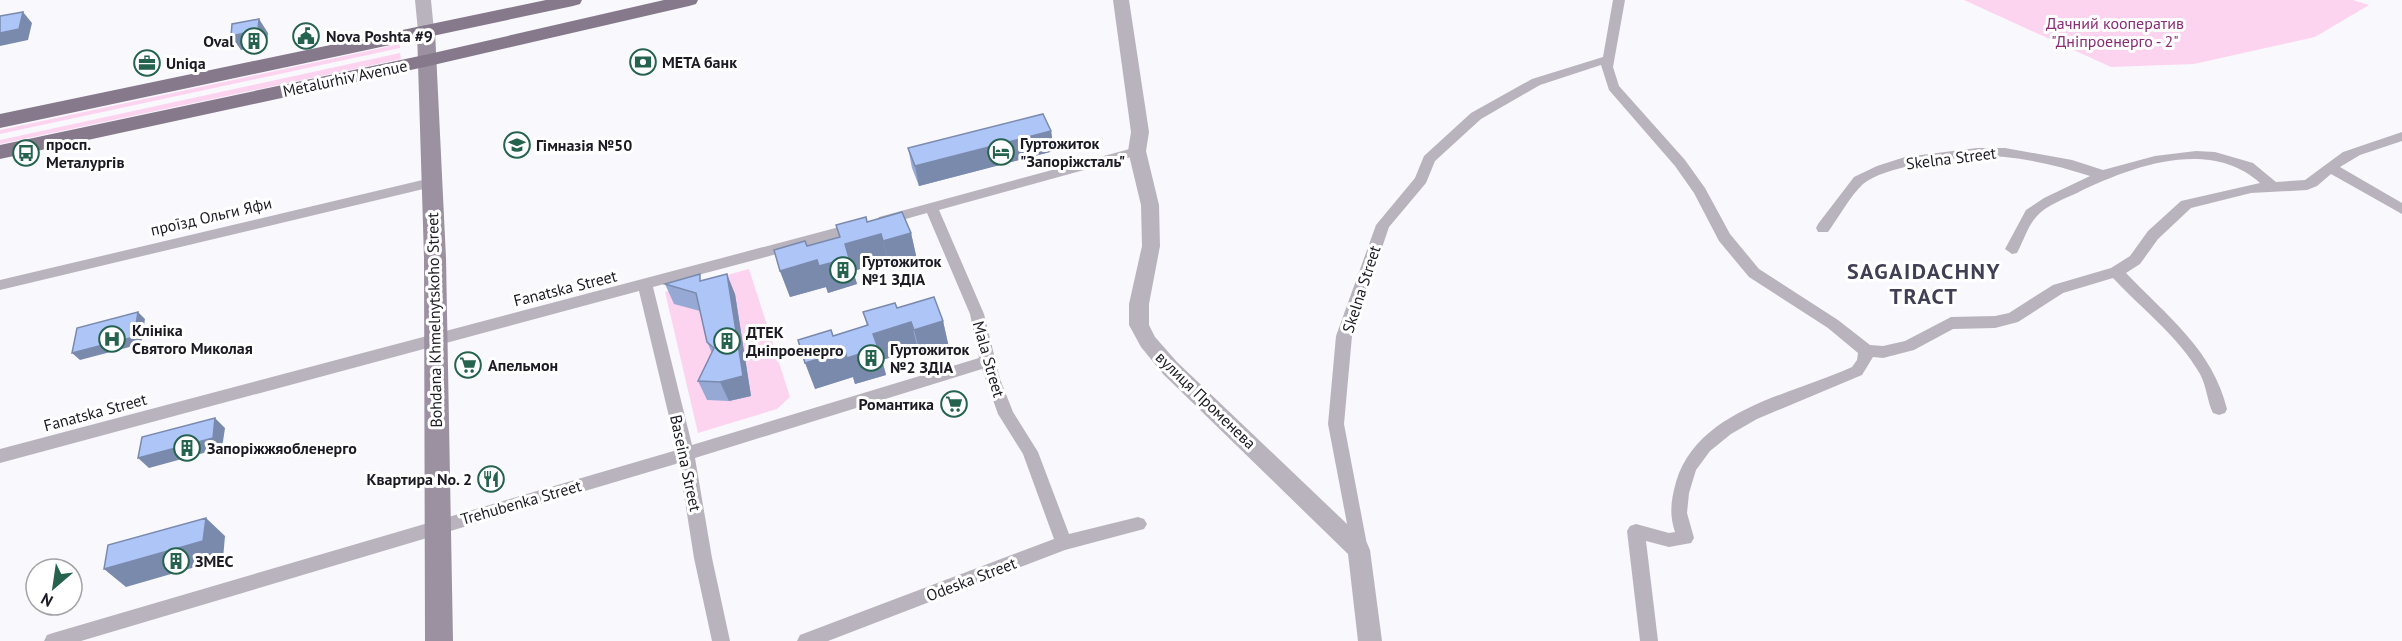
<svg xmlns="http://www.w3.org/2000/svg" width="2402" height="641" font-family="'PT Sans',sans-serif">
<style>
.green{fill:#fdd4f0}
.lines{fill:none;stroke-linecap:round;stroke-linejoin:round}
.minor{fill:#b9b3bd;fill-rule:evenodd}
.tertiary{fill:#b9b3bd;fill-rule:evenodd}
.secondary{fill:#9b91a0;fill-rule:evenodd}
.primary{fill:#85798b;fill-rule:evenodd}
.wall{fill:#96a9d4}
.shaded-wall{fill:#7a8aad}
.building{fill:#aec5f7;stroke:#7a8aad;stroke-width:1.5}
.labels{text-anchor:middle;stroke-width:6;stroke-linejoin:round;paint-order:stroke}
.park-label{font-size:16px;fill:#8a2b76;stroke:#fff}
.poi-label{font-size:16px;font-weight:bold;fill:#1c1b24;stroke:#fff;text-anchor:start}
.street-label{font-size:16px;fill:#1c1b24;stroke:#fff}
.district-label{font-size:22px;font-weight:bold;letter-spacing:1.5px;fill:#413f53;stroke:#fff}
</style>
<rect width="100%" height="100%" fill="#f8f8fd"/>
<path class="green" d="M1964 0H2353L2369 5 2315 37 2194 64 2111 67Z
M400 44V48L0 134V130Z
M400 53 401 59 0 144V140Z
M749 269 790 397 777 409 698 433 665 292Z"/>
<g class="lines">
<path class="minor" d="M1613 0H1625L1613 67 1619 86 1685 160 1705 188 1730 234 1759 269 1838 320 1870 345 1883 346 1905 341 1951 317 1995 316 2009 313 2053 285 2111 268 2130 256 2148 231 2181 201 2260 183C2209 137 2130 167 2077 193 2064 199 2047 205 2037 216 2028 225 2023 242 2017 253L2012 254 2005 249 2026 210 2044 198 2090 176C2063 167 2034 160 2005 157 1976 153 1886 164 1863 184 1850 196 1839 217 1828 232H1818L1816 228 1818 224 1854 177 1877 166 1905 157 1977 148H2005L2072 160 2103 170 2155 156 2196 151 2215 152 2253 163 2276 182 2305 180 2343 152 2402 132V141L2360 155 2340 167 2402 203V214L2331 174 2317 186 2307 190 2251 193 2191 208 2158 239 2140 264 2126 273C2166 315 2213 350 2227 409L2225 413 2219 415 2213 413C2207 401 2207 387 2200 374 2179 337 2142 309 2113 278L2063 293 2018 322 1995 328 1953 329 1914 350 1883 358 1873 357 1862 375 1757 419 1731 434 1710 451 1696 470 1689 493 1687 513 1694 538 1691 543 1669 547 1646 541 1658 641H1640L1627 531 1630 526 1636 524 1669 533 1675 532C1669 514 1671 500 1676 482 1698 409 1791 395 1852 367L1857 360 1858 353 1828 328 1749 277 1719 241 1694 193 1675 166 1609 90 1601 65 1540 85 1481 119 1435 161 1426 183 1389 227 1352 336 1344 424 1368 550 1365 555 1359 558 1353 555 1328 424 1336 336 1376 225 1415 178 1424 156 1471 113 1532 79 1603 57Z
M1137 147 1142 148 1144 151 1142 154 939 210 984 314 1000 379 1013 412 1038 452 1069 534 1138 517 1144 519 1147 524 1144 529 1065 550 828 641H797L800 635 1054 539 1023 454 998 414 982 369 695 458 712 558 730 641H712L694 558 679 463 81 641H44L47 635 53 633 677 450 639 291 0 463V449L858 222 863 223 865 227 863 231 653 287 692 445 979 358 970 314 927 213 884 225 877 220 879 217Z
M431 178 438 183 436 186 0 290V280Z"/>
<path class="tertiary" d="M415 0H431L434 31 432 34H420L418 31Z
M1113 0H1129L1149 132 1146 151 1159 205 1160 246 1149 304V325L1155 337 1177 362 1367 543 1370 550 1382 641H1358L1348 554 1163 374 1141 347 1129 325V304L1142 246 1141 205 1128 151 1131 132Z"/>
<path class="secondary" d="M426 25 432 27 435 31 446 258 453 641H425L424 258 417 31 420 27Z"/>
<path class="primary" d="M546 0H582L580 4 573 6 0 128V114Z
M664 0H698L696 4 689 6 429 66 0 159V145L429 54Z"/>
</g>
<path class="wall" d="M1051 131 1054 151 919 186 912 168 908 148Z
M867 222 911 233 917 260 890 268 888 261 853 271 857 284 828 293 826 287 790 297 780 271 807 246 839 237Z
M702 280 735 294 751 396 729 401 707 400 698 381 712 353 707 342 700 311 674 304 665 284Z
M897 308 943 321 949 348 921 356 918 349 882 360 886 375 855 384 853 377 815 389 833 336 867 326 863 312Z"/>
<path class="shaded-wall" d="M23 12 32 23 28 40 0 46V33Z
M259 19 268 33 267 44 241 50 231 36Z
M1051 131 1054 151 919 186 915 166Z
M911 233 917 260 890 268 883 241Z
M881 234 888 261 853 271 857 284 828 293 819 266 845 244Z
M817 260 826 287 790 297 780 271Z
M727 274 735 294 751 396 729 401 720 382Z
M138 312 145 319 141 344 80 360 72 353Z
M943 321 949 348 921 356 914 330Z
M911 322 918 349 882 360 886 375 855 384 853 377 815 389 805 363 873 334Z
M215 418 225 428 222 448 149 468 138 458Z
M206 518 225 536 223 559 126 587 104 569Z"/>
<path class="building" d="M23 12 19 29 0 33V16Z
M259 19 258 30 231 36 232 24Z
M1043 114 1051 131 915 166 908 148Z
M902 212 911 233 883 241 881 234 845 244 849 258 819 266 817 260 780 271 774 250 805 241 807 246 840 237 836 225 866 217 867 222Z
M700 274V281L727 274 743 376 720 382 698 381 714 348 707 342 696 293 665 284Z
M934 297 943 321 914 330 911 322 873 334 878 348 847 358 845 351 805 363 798 340 831 330 833 336 868 325 863 312 895 303 897 308Z
M138 312 134 337 72 353 77 328Z
M215 418 213 438 138 458 142 437Z
M206 518 203 541 104 569 108 545Z"/>
<defs>
<g id="civic-ring" transform="scale(1.35)"><circle r="9.5" fill="#fff" stroke="#25634f" stroke-width="1.5"/><path d="M-.6-6.5H3V-4.5H.6V-3L4-1V1h2V6H-6V1h2V-1L-.6-3ZM-1.2 2.5V6h2.4V2.5Z" fill="#25634f"/></g>
<g id="building-ring" transform="scale(1.35)"><circle r="9.5" fill="#fff" stroke="#25634f" stroke-width="1.5"/><path d="M-4-6H4V6H1V3H-1V6H-4ZM-2.5-4.3h1.7v1.8h-1.7ZM.8-4.3h1.7v1.8H.8ZM-2.5-1h1.7V.8h-1.7ZM.8-1h1.7V.8H.8Z" fill="#25634f"/></g>
<g id="bank-ring" transform="scale(1.35)"><circle r="9.5" fill="#fff" stroke="#25634f" stroke-width="1.5"/><path d="M-6-4H6V4H-6ZM0-2.3a2.3 2.3 0 1 0 0 4.6a2.3 2.3 0 1 0 0-4.6Z" fill="#25634f"/></g>
<g id="office-ring" transform="scale(1.35)"><circle r="9.5" fill="#fff" stroke="#25634f" stroke-width="1.5"/><path d="M-6-3h4V-5.5h4V-3h4V5H-6ZM-1-4.5V-3h2v-1.5ZM-6 0V1H6V0Z" fill="#25634f"/></g>
<g id="school-ring" transform="scale(1.35)"><circle r="9.5" fill="#fff" stroke="#25634f" stroke-width="1.5"/><path d="M0-5L7-2L0 1L-7-2ZM-4 1L0 2.5L4 1V4Q0 6-4 4Z" fill="#25634f"/></g>
<g id="hotel-ring" transform="scale(1.35)"><circle r="9.5" fill="#fff" stroke="#25634f" stroke-width="1.5"/><path d="M-6-4.5h1.5V1H6V5H4.5V3h-9V5H-6ZM-4 0a1.8 1.8 0 1 1 3.6 0ZM.5 0V-2.5h3Q6-2.5 6 0Z" fill="#25634f"/></g>
<g id="bus-ring" transform="scale(1.35)"><circle r="9.5" fill="#fff" stroke="#25634f" stroke-width="1.5"/><path d="M-5-6H5V4H4V6H2V4H-2V6H-4V4H-5ZM-3.5-4V0h7V-4ZM-3.5 1.2v1.5H-2V1.2ZM2 1.2v1.5H3.5V1.2Z" fill="#25634f"/></g>
<g id="hospital-ring" transform="scale(1.35)"><circle r="9.5" fill="#fff" stroke="#25634f" stroke-width="1.5"/><path d="M-5-5h3v3.5h4V-5h3V5h-3V1.5h-4V5h-3Z" fill="#25634f"/></g>
<g id="supermarket-ring" transform="scale(1.35)"><circle r="9.5" fill="#fff" stroke="#25634f" stroke-width="1.5"/><path d="M-6-5.5h2.5l.6 2H6L4.5 2H-2.5L-4.4-4H-6ZM-1.5 3.2a1.3 1.3 0 1 0 .1 0ZM3 3.2a1.3 1.3 0 1 0 .1 0Z" fill="#25634f"/></g>
<g id="restaurant-ring" transform="scale(1.35)"><circle r="9.5" fill="#fff" stroke="#25634f" stroke-width="1.5"/><path d="M-5-6h1v4h1v-4h1v4h1v-4h1v5L-1.5 .5V6h-2V.5L-5-1ZM5-6V6H3V1.5H1.5Q1.5-4 5-6Z" fill="#25634f"/></g>
</defs>
<g fill-rule="evenodd">
<use href="#civic-ring" x="306" y="36"/>
<use href="#building-ring" x="254" y="41"/>
<use href="#bank-ring" x="643" y="62"/>
<use href="#office-ring" x="147" y="63"/>
<use href="#school-ring" x="517" y="145"/>
<use href="#hotel-ring" x="1001" y="152"/>
<use href="#bus-ring" x="26" y="153"/>
<use href="#building-ring" x="843" y="270"/>
<use href="#hospital-ring" x="112" y="339"/>
<use href="#building-ring" x="727" y="341"/>
<use href="#building-ring" x="871" y="358"/>
<use href="#supermarket-ring" x="468" y="365"/>
<use href="#supermarket-ring" x="954" y="404"/>
<use href="#building-ring" x="187" y="448"/>
<use href="#restaurant-ring" x="491" y="479"/>
<use href="#building-ring" x="176" y="561"/>
</g>
<g class="labels">
<g class="park-label">
<text x="2115" y="29">Дачний кооператив<tspan x="2115" dy="18">"Дніпроенерго - 2"</tspan></text>
</g>
<g class="poi-label">
<text x="326" y="42">Nova Poshta #9</text>
<text x="234" y="47" text-anchor="end">Oval</text>
<text x="662" y="68">МЕТА банк</text>
<text x="166" y="69">Uniqa</text>
<text x="1020" y="149">Гуртожиток<tspan x="1020" dy="18">"Запоріжсталь"</tspan></text>
<text x="46" y="150">просп.<tspan x="46" dy="18">Металургів</tspan></text>
<text x="536" y="151">Гімназія №50</text>
<text x="862" y="267">Гуртожиток<tspan x="862" dy="18">№1 ЗДІА</tspan></text>
<text x="132" y="336">Клініка<tspan x="132" dy="18">Святого Миколая</tspan></text>
<text x="746" y="338">ДТЕК<tspan x="746" dy="18">Дніпроенерго</tspan></text>
<text x="890" y="355">Гуртожиток<tspan x="890" dy="18">№2 ЗДІА</tspan></text>
<text x="488" y="371">Апельмон</text>
<text x="934" y="410" text-anchor="end">Романтика</text>
<text x="207" y="454">Запоріжжяобленерго</text>
<text x="472" y="485" text-anchor="end">Квартира No. 2</text>
<text x="195" y="567">ЗМЕС</text>
</g>
<g class="street-label">
<text transform="translate(345 78) rotate(-12)" y="6">Metalurhiv Avenue</text>
<text transform="translate(1951 158) rotate(-7)" y="6">Skelna Street</text>
<text transform="translate(211 216) rotate(-13)" y="6">проїзд Ольги Яфи</text>
<text transform="translate(565 288) rotate(-14)" y="6">Fanatska Street</text>
<text transform="translate(1361 289) rotate(-72)" y="6">Skelna Street</text>
<text transform="translate(434 320) rotate(-91)" y="6">Bohdana Khmelnytskoho Street</text>
<text transform="translate(989 359) rotate(74)" y="6">Mala Street</text>
<text transform="translate(1206 400) rotate(44)" y="6">вулиця Променева</text>
<text transform="translate(95 412) rotate(-15)" y="6">Fanatska Street</text>
<text transform="translate(686 463) rotate(78)" y="6">Baseina Street</text>
<text transform="translate(521 502) rotate(-16)" y="6">Trehubenka Street</text>
<text transform="translate(971 579) rotate(-21)" y="6">Odeska Street</text>
</g>
<g class="district-label">
<text x="1924" y="279">SAGAIDACHNY<tspan x="1924" dy="25">TRACT</tspan></text>
</g>
</g>
<g transform="translate(54 587) rotate(209)"><circle r="28" fill="#ffffff" stroke="#a4a4a7" stroke-width="1.5"/>
<path d="M0-4.5L10 22L0 15L-10 22Z" fill="#25634f"/>
<text y="-9" font-size="16" font-weight="bold" text-anchor="middle" fill="#1c1b24">N</text>
</g>
</svg>
